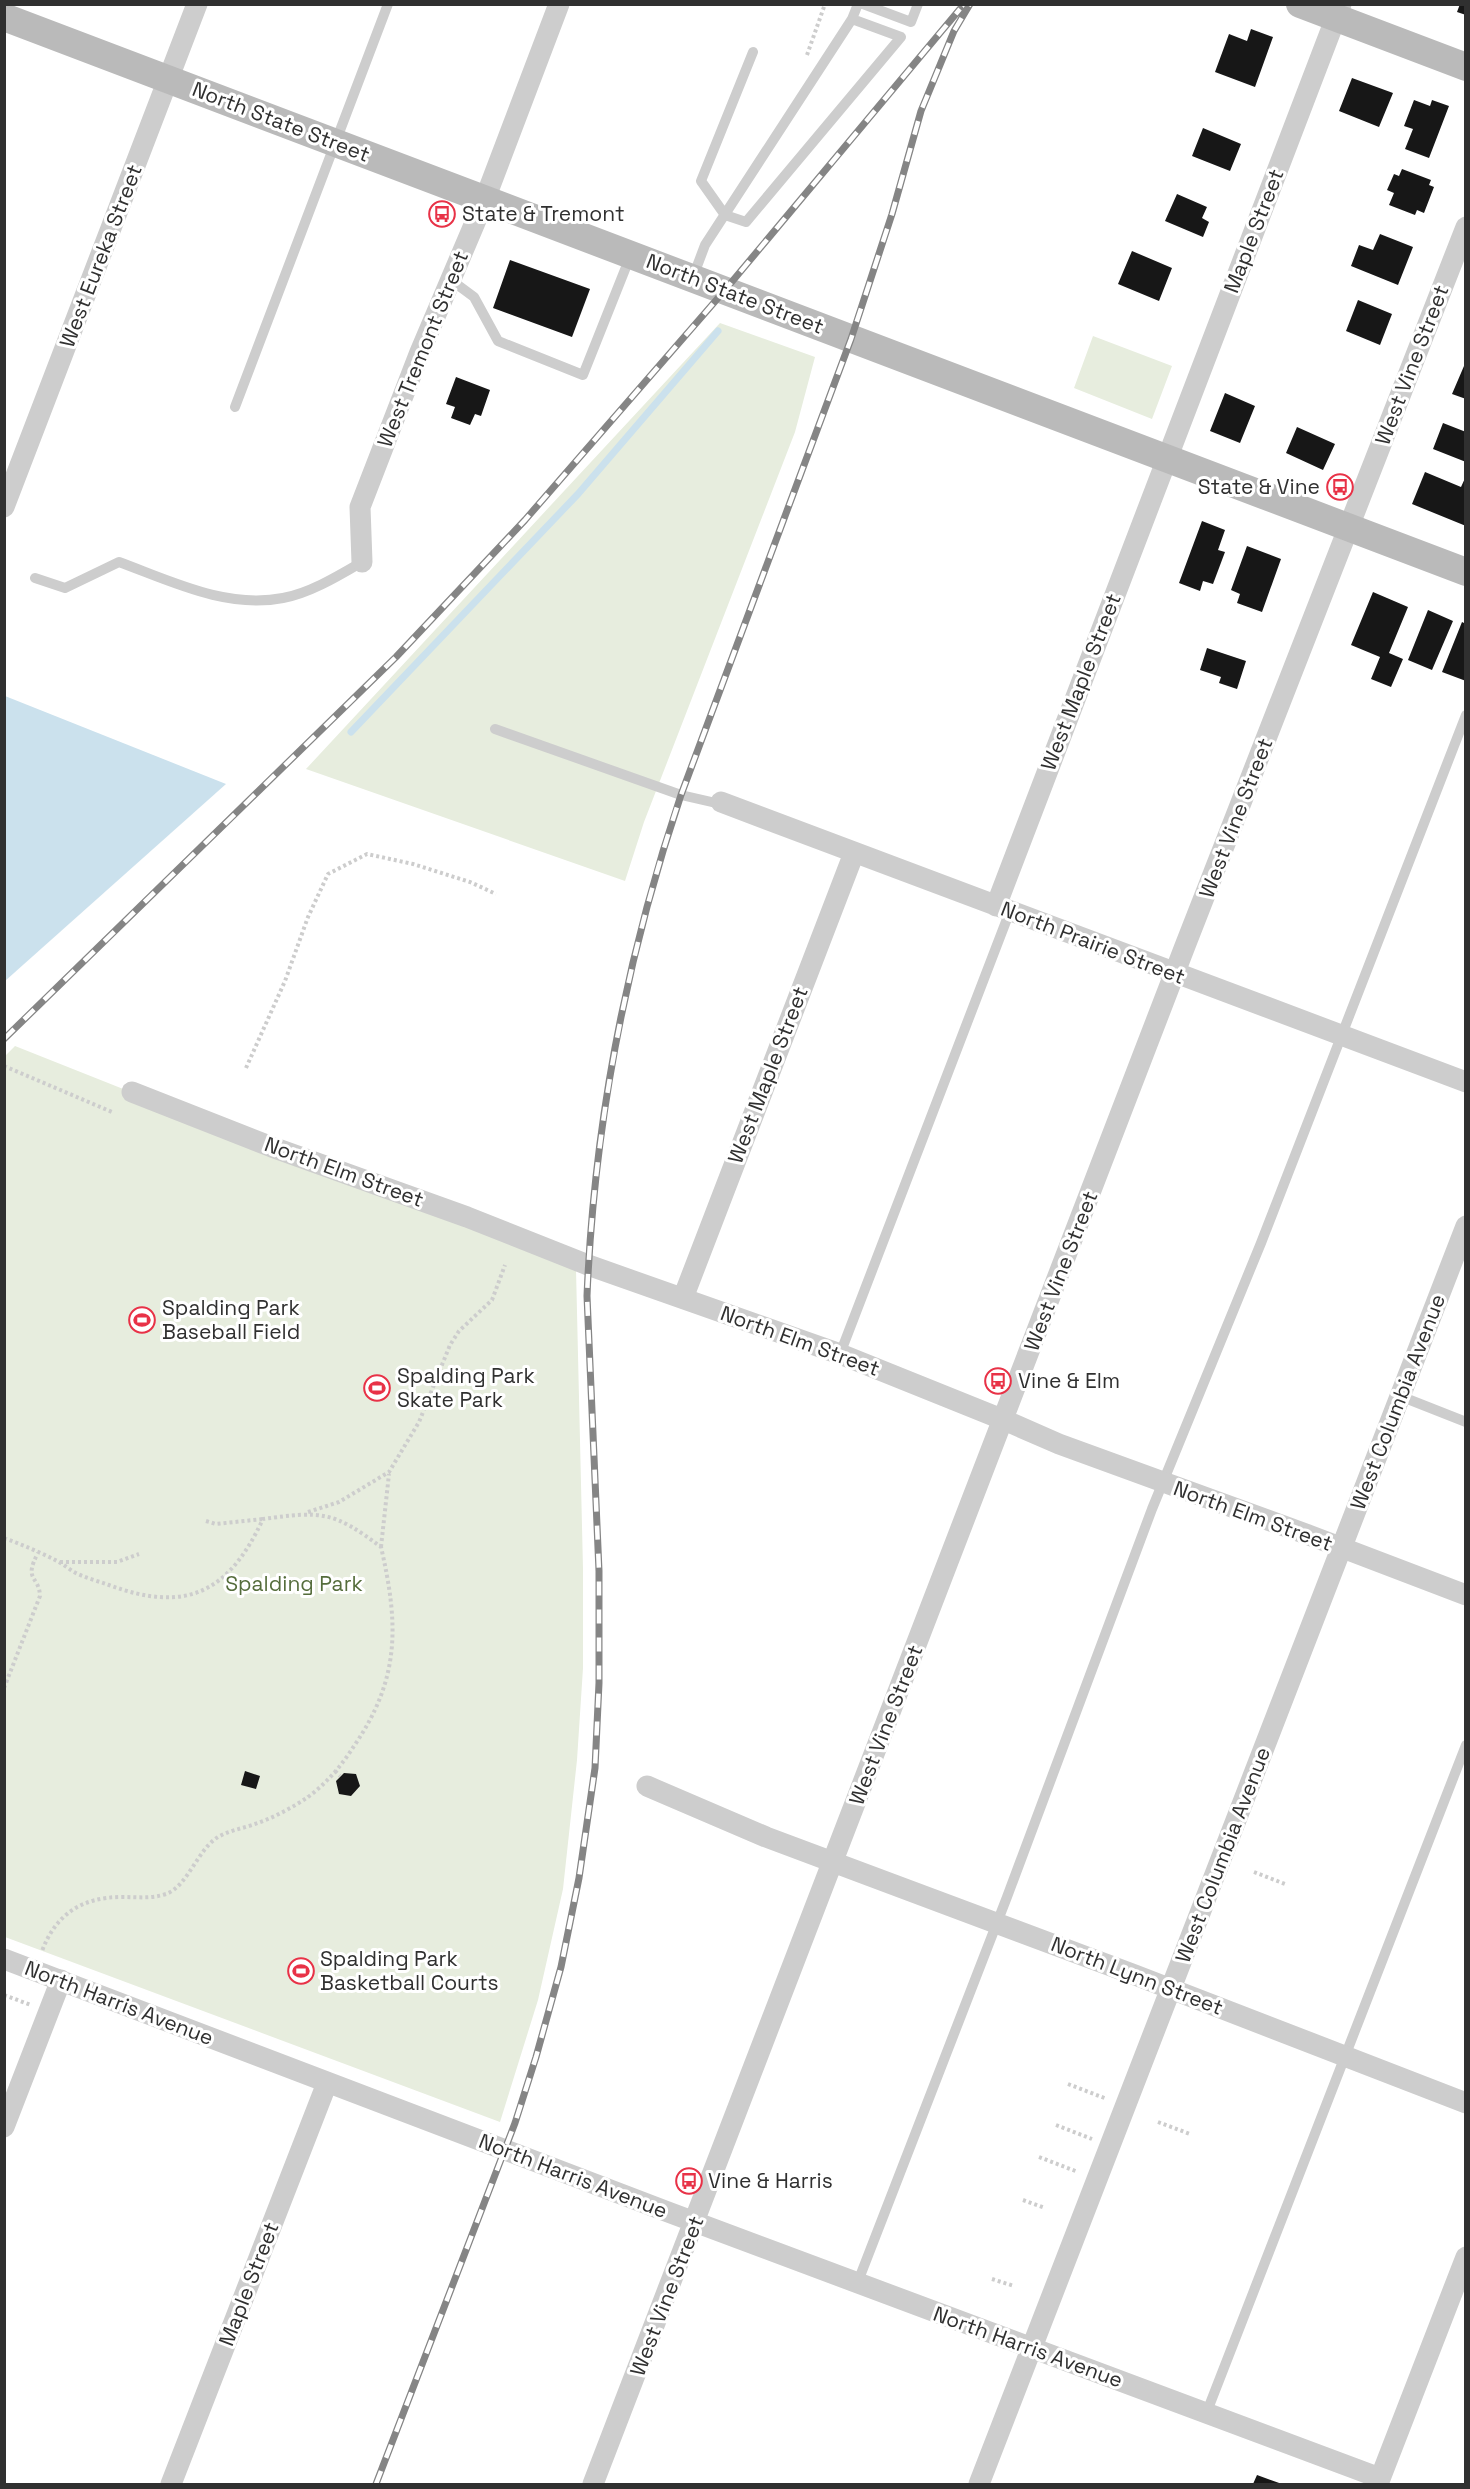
<svg xmlns="http://www.w3.org/2000/svg" width="1470" height="2489" font-family="'Space Grotesk',sans-serif">
<style>
.green{fill:#e7edde}
.water{fill:#cbe1ed}
.lines{fill:none;stroke-linecap:round;stroke-linejoin:round}
.stream{stroke:#cbe1ed;stroke-width:7}
.building{fill:#171717}
.path{stroke:#cdcdcd;stroke-width:4;stroke-dasharray:3 3;stroke-linecap:butt}
.lane{stroke:#cdcdcd;stroke-width:10}
.street{stroke:#cdcdcd;stroke-width:21}
.secondary{stroke:#bababa;stroke-width:28}
.rail-casing{stroke:#858585;stroke-width:7}
.rail{stroke:#fff;stroke-width:4.5;stroke-dasharray:14;stroke-linecap:butt}
.labels{text-anchor:middle;stroke-width:6;stroke-linejoin:round;paint-order:stroke}
.street-label{font-size:21px;fill:#303030;stroke:#fff}
.poi-label{font-size:21px;fill:#303030;stroke:#fff;text-anchor:start}
.park-label{font-size:21px;fill:#556d3c;stroke:#fff}
</style>
<rect width="100%" height="100%" fill="#fff"/>
<path class="green" d="M720 323 815 357 795 432 644 822 625 881 306 769Z
M1093 336 1172 366 1152 419 1074 388Z
M15 1046 576 1269 583 1569V1668L577 1760 563 1889 538 2000 500 2122 5 1937 4 1057Z"/>
<path class="water" d="M5 696 226 784 5 981H4Z"/>
<g class="lines">
<path class="stream" d="M351 732 578 494 718 331"/>
</g>
<path class="building" d="M1460 4H1466V15L1457 12Z
M1251 29 1273 37 1255 87 1215 72 1229 34 1247 41Z
M1352 78 1393 93 1379 127 1339 111Z
M1414 100 1430 106 1432 100 1449 106 1429 158 1405 149 1413 129 1404 126Z
M1203 128 1241 144 1230 171 1192 156Z
M1402 169 1431 180 1429 185 1434 187 1424 213 1417 210 1415 215 1389 205 1394 193 1387 190 1394 174 1399 176Z
M1177 194 1207 207 1202 218 1209 222 1203 237 1165 221Z
M1380 234 1413 247 1398 285 1351 266 1359 245 1373 250Z
M1132 251 1172 268 1159 301 1118 284Z
M510 260 590 289 572 337 493 308Z
M1358 300 1392 314 1380 345 1346 331Z
M1464 366 1466 367V399L1452 394Z
M456 377 490 390 481 416 475 414 470 425 451 418 455 407 446 404Z
M1225 393 1255 406 1240 443 1210 431Z
M1443 423 1466 432V462L1433 449Z
M1297 427 1335 444 1323 470 1286 453Z
M1425 472 1461 487 1466 476V526L1412 504Z
M1202 521 1225 530 1218 550 1225 552 1213 584 1203 581 1200 591 1179 583Z
M1247 546 1281 559 1262 612 1237 603 1240 594 1231 590Z
M1373 592 1408 607 1389 653 1403 659 1391 687 1371 679 1380 657 1351 645Z
M1428 610 1453 621 1432 670 1408 660Z
M1462 622 1466 624V681L1442 672Z
M1207 648 1246 661 1237 689 1219 683 1221 677 1200 670Z
M245 1771 260 1776 256 1789 241 1785Z
M344 1773 356 1774 360 1786 351 1796 339 1794 336 1781Z
M1257 2475 1282 2484H1253Z"/>
<g class="lines">
<path class="path" d="M807 55 825 4
M4 1066 112 1112
M246 1068 285 981 308 917 328 874 367 854 413 864 470 882 496 894
M308 1512 339 1502 389 1472 419 1422 450 1345 459 1331 492 1300 505 1265
M206 1521 216 1524 263 1519
M4 1538C23 1545 42 1553 59 1562 64 1565 69 1569 74 1572 85 1578 98 1581 109 1585 187 1614 229 1592 263 1519 322 1511 333 1511 381 1547 399 1625 400 1679 354 1746 342 1765 327 1783 308 1797 292 1808 271 1819 252 1825 240 1829 228 1831 218 1837 197 1850 188 1886 166 1894 151 1899 138 1897 122 1897 82 1897 56 1914 42 1951
M381 1547 389 1474
M60 1562H117L139 1554
M4 1688 40 1596C39 1575 23 1581 38 1553
M335 1771 340 1776
M1254 1872 1285 1884
M4 1995 31 2005
M1068 2084 1107 2099
M1158 2122 1190 2134
M1056 2125 1092 2139
M1039 2157 1078 2172
M1023 2200 1045 2208
M992 2279 1014 2286"/>
<path class="lane" d="M863 4 911 22 918 4
M753 52 701 181 725 215 746 222 901 37 852 19
M693 277 705 245 852 19 858 4
M451 280 474 297 498 341 583 375 630 257
M235 407 388 4
M35 578 65 588 119 562C171 581 226 609 283 598 310 593 338 576 362 562
M495 729 681 795 716 803 721 802
M840 1354 1010 911
M1400 1396 1466 1422
M857 2284 1007 1897 1152 1509 1261 1243 1466 715
M1206 2414 1466 1745"/>
<path class="street" d="M4 507 197 4
M362 562 360 507 420 352 485 199 559 4
M721 802 1466 1082
M996 906 1341 4
M132 1092 272 1147 467 1217 588 1265 840 1354 1004 1420 1059 1444 1306 1534 1466 1595
M683 1298 854 853
M647 1786 766 1837 1135 1975 1466 2103
M4 1959 668 2212 1380 2478
M4 2127 61 1980
M171 2484 327 2083
M593 2484 1185 946 1466 227
M979 2484 1466 1226
M1378 2484 1466 2257"/>
<path class="secondary" d="M1300 4 1466 67
M4 17 1466 572"/>
<g class="rail-casing">
<path id="rail" d="M4 1039 396 657 525 520 725 290 960 9
M376 2484 515 2123 536 2057 561 1967 579 1878 595 1768 599 1683V1571L587 1296C594 1126 627 955 681 795L851 339 892 214 921 111 954 31 970 4"/>
</g>
<use href="#rail" class="rail"/>
</g>
<defs>
<g id="bus-ring" transform="scale(1.35)"><circle r="9.5" fill="#fff" stroke="#e83247" stroke-width="1.5"/><path d="M-5-6H5V4H4V6H2V4H-2V6H-4V4H-5ZM-3.5-4V0h7V-4ZM-3.5 1.2v1.5H-2V1.2ZM2 1.2v1.5H3.5V1.2Z" fill="#e83247"/></g>
<g id="stadium-ring" transform="scale(1.35)"><circle r="9.5" fill="#fff" stroke="#e83247" stroke-width="1.5"/><path d="M0-5a6.5 5 0 1 0 0 10a6.5 5 0 1 0 0-10ZM-3.5-1.8h7v3.6h-7Z" fill="#e83247"/></g>
</defs>
<g fill-rule="evenodd">
<use href="#bus-ring" x="442" y="214"/>
<use href="#bus-ring" x="1340" y="487"/>
<use href="#stadium-ring" x="142" y="1320"/>
<use href="#bus-ring" x="998" y="1381"/>
<use href="#stadium-ring" x="377" y="1388"/>
<use href="#stadium-ring" x="301" y="1971"/>
<use href="#bus-ring" x="689" y="2181"/>
</g>
<g class="labels">
<g class="street-label">
<text transform="translate(281 122) rotate(21)" y="7">North State Street</text>
<text transform="translate(1254 231) rotate(-69)" y="7">Maple Street</text>
<text transform="translate(101 256) rotate(-69)" y="7">West Eureka Street</text>
<text transform="translate(735 294) rotate(21)" y="7">North State Street</text>
<text transform="translate(423 349) rotate(-68)" y="7">West Tremont Street</text>
<text transform="translate(1412 365) rotate(-69)" y="7">West Vine Street</text>
<text transform="translate(1081 682) rotate(-69)" y="7">West Maple Street</text>
<text transform="translate(1236 818) rotate(-69)" y="7">West Vine Street</text>
<text transform="translate(1093 943) rotate(21)" y="7">North Prairie Street</text>
<text transform="translate(768 1075) rotate(-69)" y="7">West Maple Street</text>
<text transform="translate(344 1172) rotate(20)" y="7">North Elm Street</text>
<text transform="translate(1061 1271) rotate(-69)" y="7">West Vine Street</text>
<text transform="translate(800 1341) rotate(20)" y="7">North Elm Street</text>
<text transform="translate(1398 1402) rotate(-69)" y="7">West Columbia Avenue</text>
<text transform="translate(1253 1516) rotate(20)" y="7">North Elm Street</text>
<text transform="translate(886 1725) rotate(-69)" y="7">West Vine Street</text>
<text transform="translate(1223 1855) rotate(-69)" y="7">West Columbia Avenue</text>
<text transform="translate(1137 1976) rotate(21)" y="7">North Lynn Street</text>
<text transform="translate(119 2003) rotate(21)" y="7">North Harris Avenue</text>
<text transform="translate(573 2176) rotate(21)" y="7">North Harris Avenue</text>
<text transform="translate(249 2284) rotate(-69)" y="7">Maple Street</text>
<text transform="translate(667 2296) rotate(-69)" y="7">West Vine Street</text>
<text transform="translate(1028 2347) rotate(20)" y="7">North Harris Avenue</text>
</g>
<g class="poi-label">
<text x="462" y="221">State &amp; Tremont</text>
<text x="1320" y="494" text-anchor="end">State &amp; Vine</text>
<text x="162" y="1315">Spalding Park<tspan x="162" dy="24">Baseball Field</tspan></text>
<text x="397" y="1383">Spalding Park<tspan x="397" dy="24">Skate Park</tspan></text>
<text x="1018" y="1388">Vine &amp; Elm</text>
<text x="320" y="1966">Spalding Park<tspan x="320" dy="24">Basketball Courts</tspan></text>
<text x="708" y="2188">Vine &amp; Harris</text>
</g>
<g class="park-label">
<text x="294" y="1591">Spalding Park</text>
</g>
</g>
<rect width="1470" height="2489" fill="none" stroke="#303030" stroke-width="12"/>
</svg>
